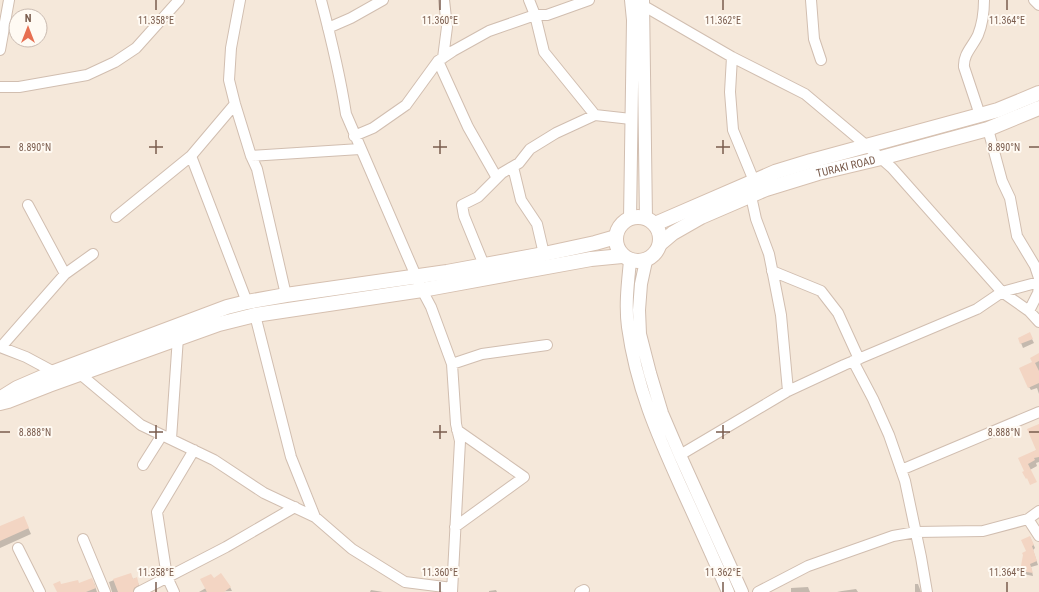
<svg xmlns="http://www.w3.org/2000/svg" width="1039" height="592" font-family="'Roboto Condensed',sans-serif">
<style>
.residential{fill:#f5e8da;fill-rule:evenodd}
.shadow{fill:#0003}
.building{fill:#f3d5c3}
.lines{fill:none;stroke-linecap:round;stroke-linejoin:round}
.minor-casing{stroke:#d1beb0;stroke-width:12}
.tertiary-casing{stroke:#d1beb0;stroke-width:14}
.secondary-casing{stroke:#d6c0b0;stroke-width:16}
.minor{stroke:#fff;stroke-width:10}
.tertiary{stroke:#fff;stroke-width:12}
.secondary{stroke:#fff;stroke-width:14}
.ticks{fill:none;stroke:#7a5c4d;stroke-width:1.5}
.labels{text-anchor:middle;stroke-width:4;stroke-linejoin:round;paint-order:stroke}
.street-label{font-size:11px;fill:#7a5c4d;stroke:#fffaf3}
.ticks-label{font-size:10px;text-anchor:middle;fill:#7a5c4d;stroke:#fffaf3;stroke-width:4;stroke-linejoin:round;paint-order:stroke}
</style>
<rect width="100%" height="100%" fill="#fdf6ec"/>
<path class="residential" d="M0 0H1039V592H0ZM16 16H40V40H16Z"/>
<path class="shadow" d="M1031 337 1034 343 1023 348 1019 338Z
M1039 354V394L1037 388 1031 390 1029 387 1034 363Z
M1039 425V462L1036 463 1037 466 1028 471 1019 459 1037 450Z
M26 523 31 534 0 548V527Z
M1030 537 1035 548 1033 550 1038 565 1031 567 1033 576 1023 574 1021 571 1028 552Z
M130 574 133 579 136 578 141 590 138 592H112L109 582Z
M213 580 230 587 232 591 199 592 206 588Z
M94 583 97 592H58L79 584Z
M915 584H918L921 592H915Z
M808 587 810 592H791V588Z
M856 589 858 592H837L842 591Z
M371 590 383 592H370Z
M496 590 497 592H489V591Z"/>
<path class="building" d="M1030 332 1033 339 1020 344 1018 338Z
M1039 353V361L1035 363 1039 371V383L1028 388 1019 368 1032 362 1030 358Z
M1039 424V457L1034 458 1035 460 1028 464 1037 482 1030 485 1027 478 1026 479 1022 472 1024 471 1018 458 1036 450 1027 429Z
M24 516 29 528 0 541V526Z
M1030 536 1034 545 1032 546 1037 561 1030 564 1033 573 1020 571 1023 555 1022 553 1026 551 1021 540Z
M131 573 133 579 137 577 139 585 134 588 133 592H118L113 579Z
M221 573 231 587 224 592H207L200 579 211 574 214 578Z
M92 578 96 588 86 592H57L53 584 60 581 61 584 78 580 79 583Z"/>
<g class="lines">
<g class="minor-casing">
<path id="minor" d="M240 0 231 48 229 80 235 104 251 156 257 169 286 295
M321 0C331 38 340 75 346 114L422 290 431 307 452 364 456 424 460 441 452 592
M529 0 535 15 544 52 595 115 631 119
M811 0 814 39 821 60
M1034 0 1039 5
M644 6 732 57 805 94 867 146 892 168 1002 292 1029 311 1039 322
M328 28 351 18 383 0
M0 50 9 0
M732 57 730 92 733 130 754 181
M443 58 447 27 444 0
M438 61 468 127 497 178
M0 87H19L87 75 115 62 136 48 179 0
M980 115 964 67C963 54 973 46 978 35 982 25 984 11 984 0
M988 129 1002 181 1010 198 1017 236 1035 266 1039 278
M354 136 373 128 406 105 438 61 453 51 489 31 535 15H547L589 0
M191 156 247 302
M251 156 360 149
M513 167 521 200 537 224 544 254
M751 196 756 219 769 254 774 279 781 315 788 391
M28 205 65 274
M116 217 191 156 235 104
M484 265 464 216 462 205 478 197 502 173 519 163 530 149 556 133 595 115
M772 271 821 291 838 313 859 359
M1029 311 1038 293 1039 287
M255 315 291 457 315 517
M0 347 26 357 54 372
M1 347 65 274 93 254
M853 361 873 399 889 435 905 481 921 557 927 592
M452 364 482 354 547 345
M80 374 141 425 214 460 264 493 315 517 352 549 405 582 452 588
M171 439 178 337
M680 455 788 391 844 365 977 309 1002 292 1039 282
M143 465 162 435
M901 470 1039 412
M1028 519 1039 536
M455 527 524 477 457 430
M83 539 105 592
M18 548 40 592
M139 592 226 547 295 507
M174 592 167 577 157 512 194 450
M580 592 584 590
M758 592 808 566 893 536 916 532 983 531 1028 519 1039 511"/>
</g>
<g class="tertiary-casing">
<path id="tertiary" d="M643 0 646 219
M630 219 633 20 631 0
M630 261C628 282 625 305 628 327 636 386 657 434 681 487 697 522 713 557 728 592
M646 261 641 284 639 310 640 334 650 373 662 413 680 455 742 592"/>
</g>
<g class="secondary-casing">
<g id="secondary">
<circle cx="638" cy="239" r="22"/>
<path d="M655 224 775 172 811 161 980 115 998 110 1039 93"/>
<path id="s1" d="M660 244 673 233 701 217 766 189 818 173 881 158 988 129 1039 108"/>
<path d="M1 398 17 388 54 372 227 307 247 302 286 295 447 272 544 254 595 243 616 237"/>
<path d="M0 403 8 401 49 385 219 324 255 315 422 290 591 259 622 256"/>
</g>
</g>
<use href="#minor" class="minor"/>
<use href="#tertiary" class="tertiary"/>
<use href="#secondary" class="secondary"/>
</g>
<path class="ticks" d="M156 0V10M440 0V10M723 0V10M1007 0V10M156 140V154M440 140V154M723 140V154M0 147H10M149 147H163M433 147H447M716 147H730M1029 147H1039M156 425V439M440 425V439M723 425V439M0 432H10M149 432H163M433 432H447M716 432H730M1029 432H1039M156 582V592M440 582V592M723 582V592M1007 582V592"/>
<g class="labels">
<g class="street-label">
<text dy="4" stroke="none"><textPath href="#s1" startOffset="203">TURAKI ROAD</textPath></text>
</g>
</g>
<g class="ticks-label">
<text x="156" y="24">11.358°E</text>
<text x="440" y="24">11.360°E</text>
<text x="723" y="24">11.362°E</text>
<text x="1007" y="24">11.364°E</text>
<text x="35" y="151">8.890°N</text>
<text x="1004" y="151">8.890°N</text>
<text x="35" y="436">8.888°N</text>
<text x="1004" y="436">8.888°N</text>
<text x="156" y="576">11.358°E</text>
<text x="440" y="576">11.360°E</text>
<text x="723" y="576">11.362°E</text>
<text x="1007" y="576">11.364°E</text>
</g>
<g transform="translate(28 28)"><circle r="19" fill="#fffaf3" stroke="#cabbb1"/>
<path d="M0-3L7 15L0 10L-7 15Z" fill="#e76f51"/>
<text y="-6" font-size="11" font-weight="bold" text-anchor="middle" fill="#7a5c4d">N</text>
</g>
</svg>
